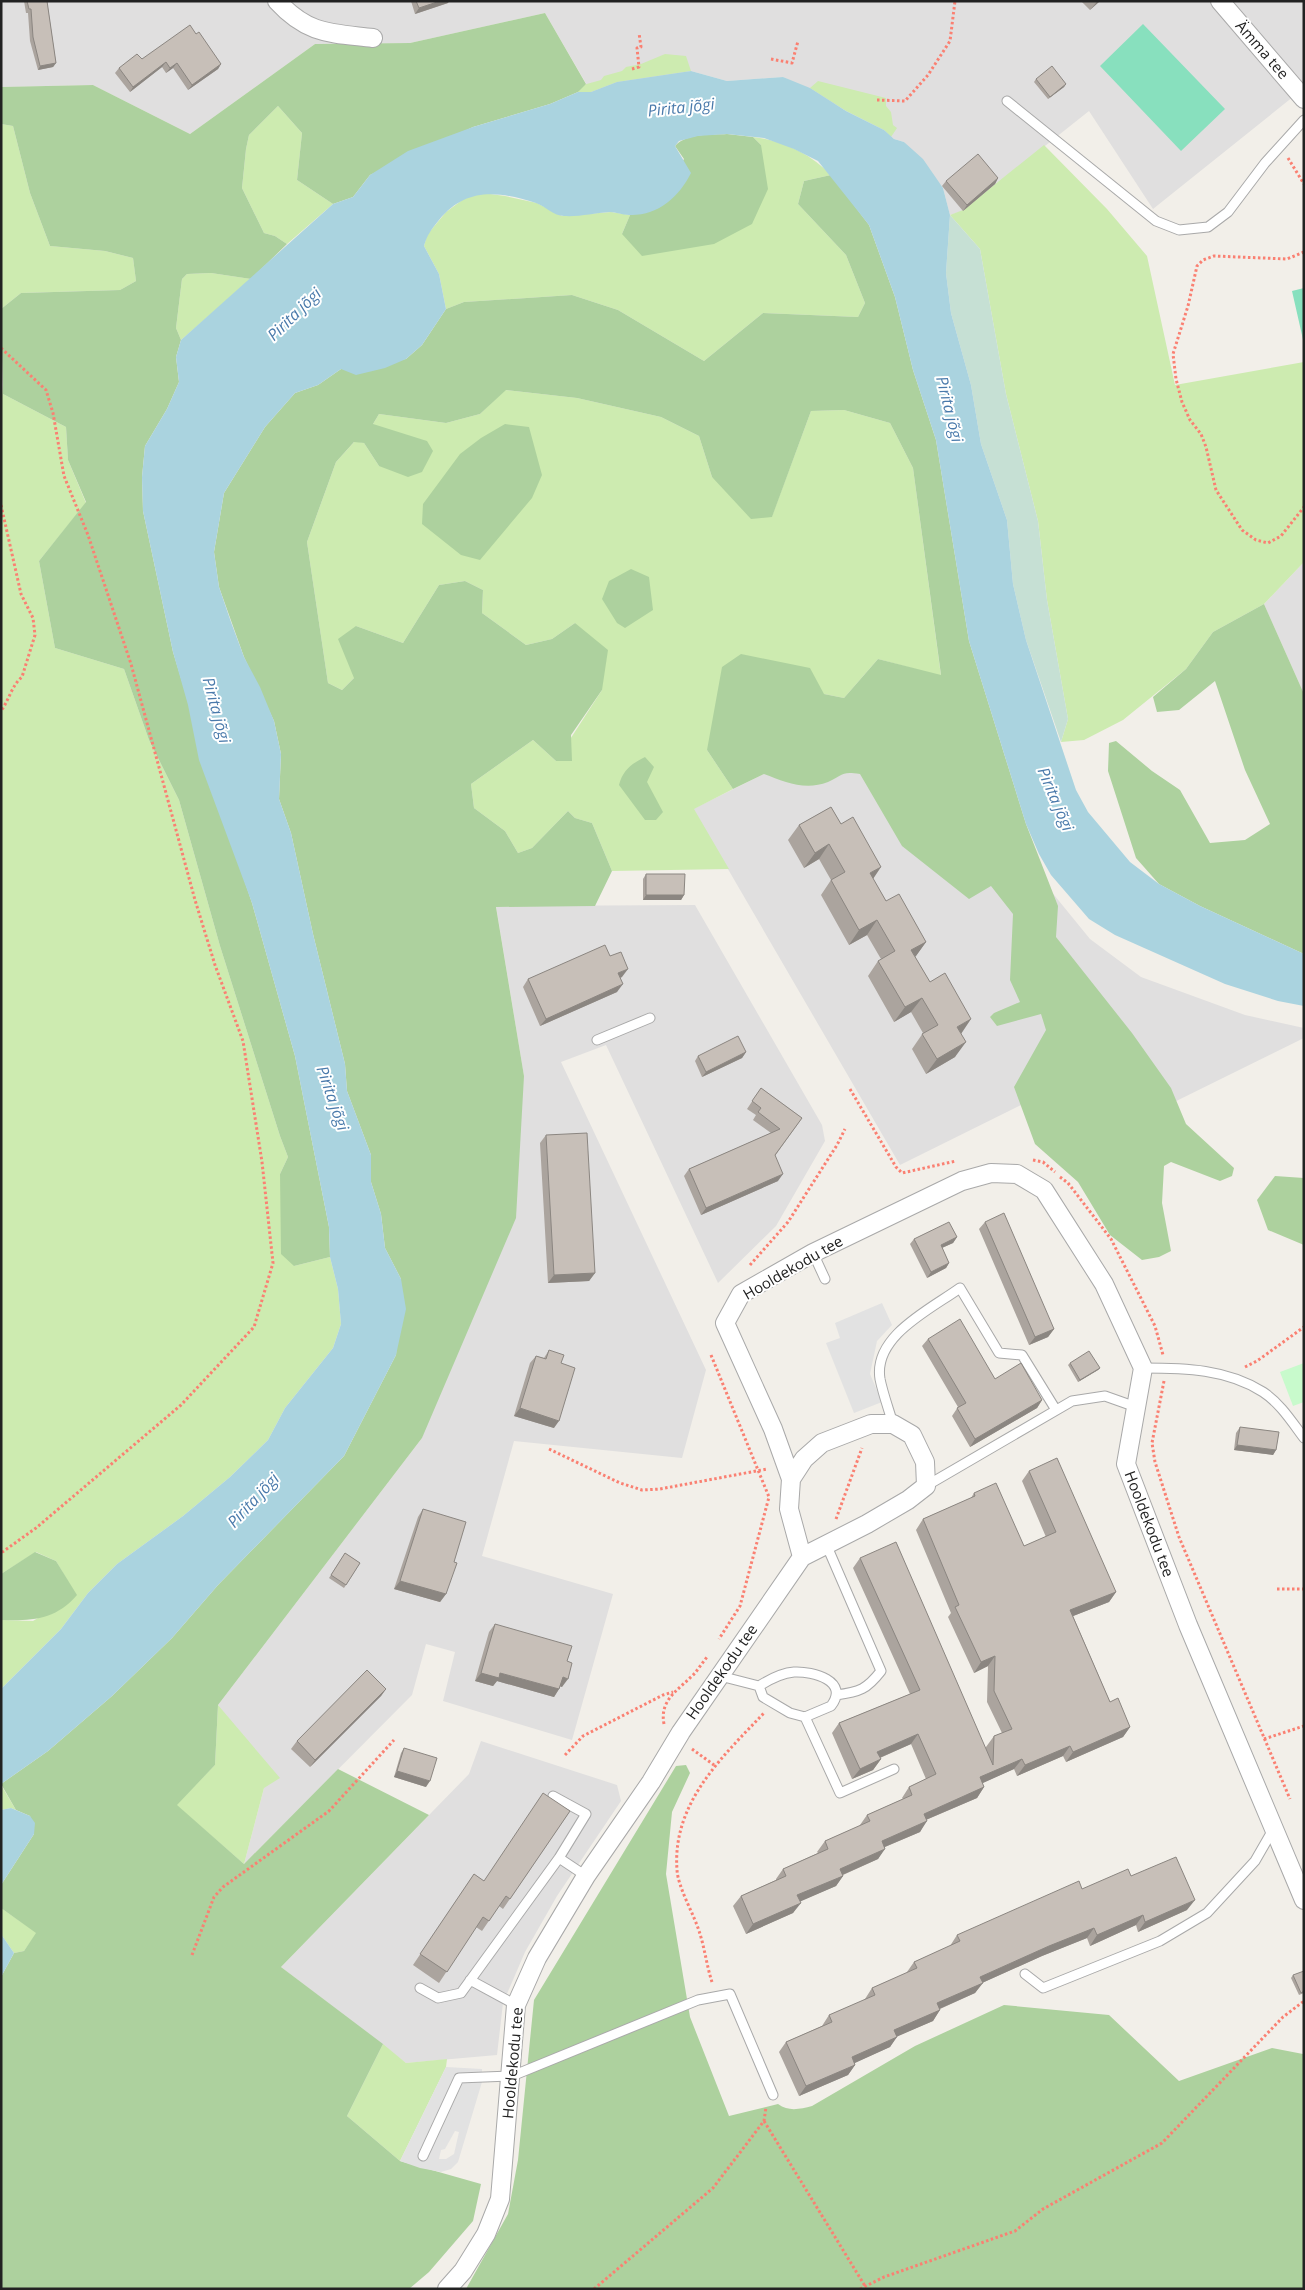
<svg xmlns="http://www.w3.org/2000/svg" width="1305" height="2290" font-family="'Open Sans',sans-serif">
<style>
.residential{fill:#e0dfdf}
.grass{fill:#cdebb0}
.forest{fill:#add19e}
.wetland{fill:#c6e0d4}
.park{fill:#c8facc}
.pitch{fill:#88e0be}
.parking{fill:#e2e2e2;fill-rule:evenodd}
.water{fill:#aad3df}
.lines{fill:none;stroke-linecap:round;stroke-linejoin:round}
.lane-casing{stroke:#a9a9a9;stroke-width:11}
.street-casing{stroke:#a9a9a9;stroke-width:20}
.path{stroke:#fa8072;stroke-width:3;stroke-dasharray:2.5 2.5;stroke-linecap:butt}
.lane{stroke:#fff;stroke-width:9}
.street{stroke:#fff;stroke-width:18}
.wall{fill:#aba49e}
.shaded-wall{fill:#8b8681}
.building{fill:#c7bfb8;stroke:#8b8681}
.labels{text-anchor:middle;stroke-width:4;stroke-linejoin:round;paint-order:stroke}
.street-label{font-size:15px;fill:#222;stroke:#fff}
.water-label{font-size:16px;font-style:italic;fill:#4a7aab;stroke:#fff}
</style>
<rect width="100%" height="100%" fill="#f2efe9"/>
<path class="residential" d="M1 1H1304V88L1153 209 1089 111 963 211 950 215 943 188 904 142 894 139 884 130 783 77 727 81 691 71 591 92 545 13 410 43 315 44 190 134 93 85 1 87Z
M1304 562V694L1264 604Z
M960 677 1037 874 1090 939 1141 977 1245 1015 1304 1028V1038L1073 1152 1043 1094 900 1165 693 809Z
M695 905 822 1125 825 1141 776 1226 718 1283 606 1045 561 1062 706 1370 682 1458 514 1441 482 1556 613 1594 572 1740 443 1701 455 1652 426 1644 412 1695 244 1864 264 1788 218 1705 422 1438 524 1076 496 906Z
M481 1741 617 1785 621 1801 557 1896 525 1952 503 2003 497 2055 406 2063 281 1967 469 1774Z"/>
<path class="grass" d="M665 54 686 56 691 71 617 82 591 92H578L583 85 601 80 604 76 622 71 626 67 641 64Z
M818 81 886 98V106L891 112 893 125 897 128 891 137 884 130 846 111 810 88Z
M278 106 302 133 297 180 333 204 287 244 275 236 264 233 242 188 246 149 249 135Z
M1 124 13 126 30 193 50 246 105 251 133 258 136 281 120 290 21 293 1 309Z
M753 137C782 140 811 154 831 175L804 181 798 204 846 255 865 303 858 317 763 313 704 361 618 310 572 295 464 302 446 309 439 274 424 246 427 235 446 212 465 198 483 193 505 196 537 203 562 216 611 212 630 215 622 234 761 145Z
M1044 145 1107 209 1147 256 1175 385 1304 362V562L1264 604 1213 632 1186 669 1123 720 1084 740 1061 742 1068 719 1047 600 1038 521 1006 394 980 249 950 215 963 210Z
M211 273 251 279 181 340 176 328 182 279 187 274Z
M1 376 3 394 66 427 68 460 86 503 39 561 55 648 124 669 149 740 179 800 220 946 280 1136 288 1157 280 1174 294 1266 330 1257 338 1289 341 1324 333 1348 285 1408 268 1440 230 1477 183 1516 117 1564 88 1593 61 1629 1 1689V1620L33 1621 76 1595 56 1561 36 1552 1 1574Z
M505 390 577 398 661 417 699 436 712 477 772 516 811 411 844 410 890 423 913 468 941 676 878 659 844 698 824 694 707 750 733 789 694 809 729 869 612 871 592 823 575 818 568 811 532 848 518 853 505 831 474 808 471 784 533 740 556 761 602 690 575 623 552 639 526 645 482 613 483 590 465 581 439 585 403 643 356 626 354 678 342 690 328 683 307 542 336 462 355 441 364 443 379 466 373 424 379 414 446 423 480 414Z
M218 1705 280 1778 264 1788 244 1864 176 1805 215 1765Z
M1 1785 16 1810 11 1808 1 1810Z
M1 1908 37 1933 24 1951 14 1953 1 1934Z
M383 2044 406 2063 447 2059 446 2067 400 2161 347 2116Z"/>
<path class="forest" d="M545 13 586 84 578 92 550 104 473 127 370 175 353 197 333 204 297 180 302 133 278 106 249 135 246 149 242 188 264 233 275 236 287 244 251 279 211 273 187 274 182 279 176 328 181 340 176 357 179 382 167 409 145 446 142 477 143 511 173 652 228 832 252 903 295 1056 329 1227 330 1257 294 1266 281 1254 280 1174 288 1157 280 1136 220 946 179 800 149 740 124 669 55 648 39 561 86 502 68 460 66 427 3 394 1 309 21 293 120 290 136 281 133 258 105 251 50 246 30 193 13 126 1 124V87L93 85 190 134 315 44 410 43Z
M727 134 753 137 761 145 768 189 752 224 714 244 642 256 622 234 630 215 653 210 684 159 675 146C686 133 712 135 727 134Z
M831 175 869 225 895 297 913 370 936 440 969 641 1026 824 1058 906 1056 937 1132 1033 1171 1088 1186 1124 1234 1168 1232 1176 1220 1181 1171 1162 1164 1166 1162 1203 1171 1251 1159 1257 1142 1260 1110 1235 1078 1182 1035 1144 1014 1087 1046 1030 1041 1014 997 1026 990 1017 994 1013 1020 1002 1010 980 1013 914 991 886 969 899 902 846 860 774C840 771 844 775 828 782 805 791 785 782 764 774L733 789 707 750 722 667 741 654 810 668 824 694 844 698 878 659 941 675 913 468 890 423 844 410 811 411 772 517 751 519 712 477 699 436 661 417 577 398 506 390 480 414 446 423 379 414 373 424 427 441 433 451 422 472 408 477 379 466 364 443 354 442 336 462 307 542 328 683 342 690 354 678 338 639 356 626 403 643 439 585 465 581 483 590 482 613 526 645 552 639 575 623 608 650 602 690 571 735 572 761H556L533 740 471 784 474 808 505 831 518 853 532 848 568 811 575 818 592 823 612 871 595 906 496 907 524 1076 516 1218 422 1438 218 1705 215 1765 177 1805 244 1864 338 1769 429 1815 281 1967 383 2044 347 2116 400 2161 481 2184 473 2221 429 2272 409 2289H1V1977L14 1953 24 1951 36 1933 1 1908V1885L34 1834 30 1816 16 1810 1 1784 48 1751 112 1696 172 1638 218 1585 344 1456 396 1355 401 1279 385 1248 381 1214 371 1182V1155L347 1091 345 1064 313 934 291 833 279 799 281 754 274 721 244 657 219 587 214 552 224 493 265 427 295 393 318 385 341 369 406 359 422 345 446 309 464 302 572 295 618 310 704 361 763 313 858 317 865 303 846 255 798 204 804 181Z
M505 424 529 427 542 475 532 498 480 560 461 555 422 524 423 504 460 454 481 438Z
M631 569 649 577 653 610 625 628 617 623 602 599 609 581Z
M1264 604 1304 694V954L1200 906 1159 884 1136 858 1108 771 1109 743 1116 741 1152 771 1180 790 1210 843 1245 840 1270 824 1245 770 1215 681 1179 710 1157 712 1153 697 1186 669 1213 632Z
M645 757 654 767 647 782 663 812 656 820H645L619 785C623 770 631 764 645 757Z
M1275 1176 1304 1178V1245L1268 1230 1257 1200Z
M35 1552 56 1561 77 1595C56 1620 31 1621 1 1620V1574Z
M686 1765 690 1773 672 1812 666 1874 690 2017 729 2116 778 2104C789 2112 800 2109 812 2106L915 2046 1004 2005 1109 2015 1179 2081 1272 2048 1303 2054 1304 2289H466L508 2214 518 2160 534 2000 676 1766Z"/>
<path class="wetland" d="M950 215 980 249 1006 394 1038 521 1047 600 1068 719 1061 742 1026 640 1013 584 1007 520 981 444 971 385 951 313 946 273Z"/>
<path class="park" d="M1304 1363V1402L1293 1406 1280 1372Z"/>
<path class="pitch" d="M1143 24 1225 109 1181 151 1100 66Z
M1304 288V344L1292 291Z"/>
<path class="parking" d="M882 1303 892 1325 877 1341 870 1374 882 1402 854 1413 826 1343 840 1338 835 1323Z
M446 2067 482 2069V2082L458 2162 451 2169 441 2172 420 2168 400 2161ZM455 2131 459 2132 454 2154 446 2159H439L441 2150 445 2149Z"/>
<path class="water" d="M691 71 727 81 783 77 810 88 846 111 884 130 894 139 904 142 923 159 943 188 950 215 946 273 951 313 971 385 981 444 1007 520 1013 584 1026 640 1076 790 1088 812 1130 862 1159 884 1200 906 1304 954V1006L1278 1001 1225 984 1115 935 1089 919 1051 875 1039 854 1026 824 969 641 936 440 913 370 895 297 869 225 818 161 794 149 764 138 727 134 698 136 679 141 675 146 691 173C679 197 658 216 629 215 622 215 616 212 610 212 594 213 579 217 564 216 554 216 545 206 536 203 498 191 466 187 439 220 431 230 427 235 424 246L439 274 446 309 422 345 406 359 385 368 356 375 341 369 318 385 295 393 265 427 224 493 214 552 219 587 231 622 244 657 260 687 274 721 281 754 279 799 291 833 313 934 345 1064 347 1091 371 1155V1182L381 1214 385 1248 401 1279 406 1309 396 1355 344 1456 218 1585 172 1638 112 1696 48 1751 1 1784V1689L61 1629 88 1593 117 1564 183 1516 230 1477 268 1440 285 1408 333 1348 341 1324 338 1289 330 1257 329 1227 295 1056 252 903 199 760 188 705 173 652 143 511 142 477 145 446 167 409 179 382 176 357 181 340 333 204 353 197 370 175 408 151 473 127 550 104 578 92H591L617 82Z
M11 1808 30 1816 35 1823 34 1834 1 1885V1810Z
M1 1934 14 1953 1 1977Z"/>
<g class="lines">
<g class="lane-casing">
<path id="lane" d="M1007 101 1156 221 1179 230 1208 227 1228 212 1265 163 1304 120
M597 1040 650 1018
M813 1253 825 1279
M1143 1368C1185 1368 1227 1369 1263 1392 1280 1403 1292 1422 1304 1438
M893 1424C889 1410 883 1394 880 1379 873 1336 931 1309 960 1288L999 1353 1022 1355 1056 1410
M926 1486 1072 1401 1105 1396 1136 1407
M826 1544 881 1671C867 1689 860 1692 836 1695
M720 1676 759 1686 763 1697 790 1713 805 1717 831 1706C850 1681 813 1671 794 1672 781 1673 770 1679 759 1686
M805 1717 840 1793 894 1769
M559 1858 586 1876
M1025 1974 1043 1988 1160 1941 1207 1913 1255 1861 1274 1828
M470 1980 516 2005
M420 1988 438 1998 461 1993 559 1858 586 1814 553 1796
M423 2156 459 2078 512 2076 698 2000 730 1994 773 2095"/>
</g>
<g class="street-casing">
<path id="street" d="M277 1C308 35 331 33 373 38
M1220 1 1304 99
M802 1557 789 1509 791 1479 773 1429 725 1323 741 1294 813 1253 962 1181 991 1173 1017 1174 1044 1190 1104 1284 1143 1368 1126 1464 1188 1625 1304 1900
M447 2289 463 2271 486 2234 500 2199 516 2005 537 1958 586 1876 651 1782 681 1732 802 1557 867 1524 908 1500 926 1486 925 1462 912 1435 893 1424H871L822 1443 804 1459 791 1479"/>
</g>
<path class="path" d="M771 59 792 63 798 41
M632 69 639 67 637 48 641 47 639 33
M877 100 905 101 928 75 950 41 955 1
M1288 158 1304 184
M1304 252 1287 259 1214 256 1203 260 1197 266 1188 306 1173 354 1176 379 1182 402 1190 420 1201 434 1206 447 1216 490 1242 530 1256 540 1268 543 1281 536 1304 507
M1 348 46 390 53 413 64 476 88 535 131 664 195 900 215 965 243 1041 262 1162 273 1263 254 1327 181 1405 36 1528 1 1553
M1 505 21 594 33 618 35 635 22 677C12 685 9 700 1 711
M850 1089 896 1167 902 1173 956 1161
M1033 1160 1043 1162 1055 1172
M1060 1177 1068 1183 1111 1239 1155 1326 1163 1355
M750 1265 788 1222 837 1145 845 1129
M711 1355 769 1497 740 1606 719 1639
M1245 1367 1257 1361 1304 1327
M1164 1381 1152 1443 1155 1462 1179 1537 1290 1799
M549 1449 620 1483 642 1490 660 1489 767 1469
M836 1519 862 1448
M1277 1589H1304
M664 1724C659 1699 680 1689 695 1673 699 1668 703 1662 707 1657
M1264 1739 1304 1726
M692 1749 714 1765
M565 1755 583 1736 663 1695 673 1692
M192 1955 214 1897 223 1887 329 1811 394 1740
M712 1982C707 1967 705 1950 700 1934 695 1916 678 1888 677 1870 672 1803 722 1757 764 1713
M764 2121 865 2286
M594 2289 713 2188 764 2121 766 2107
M860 2289 884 2277 1015 2231 1043 2209 1162 2143 1283 2017 1304 2001"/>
<use href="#lane" class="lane"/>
<use href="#street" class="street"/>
</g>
<path class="wall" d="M24 1H47L56 63 53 67 38 70 30 41 28 13H26Z
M411 1H449L448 3 415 14Z
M1081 1H1100L1090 10Z
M196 34 221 64 218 69 188 90 173 68 166 73 162 67 130 92 115 73 119 68 142 59Z
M1036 79 1066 84 1064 87 1048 99 1034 82Z
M998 178 995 184 963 211 942 186 946 181Z
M831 807 886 901 926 942 915 957 961 1034 955 1057 926 1074 912 1049 923 1033 911 1012 894 1022 868 976 878 961 881 959 867 935 849 945 821 895 831 880 819 859 804 868 788 840 799 825Z
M646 874 684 895 681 900H643V879Z
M610 956 622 977 620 978 617 992 540 1026 523 987 528 979Z
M746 1052 742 1058 702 1077 695 1061 698 1056Z
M761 1088 802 1118 775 1156 778 1181 701 1215 684 1176 689 1169 771 1133 753 1120 756 1115 747 1109Z
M546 1135 595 1273 589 1281 548 1283 540 1143Z
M985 1222 1054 1329 1048 1337 1029 1345 979 1229Z
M957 1237 953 1243 942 1248 949 1263 946 1268 927 1278 910 1244 914 1239Z
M928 1339 995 1379 1042 1400 1037 1408 970 1447 952 1416 958 1407 922 1346Z
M549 1350 554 1428 514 1416 530 1363 536 1356 544 1358Z
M1070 1363 1100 1368 1098 1370 1078 1382 1068 1365Z
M1240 1427 1276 1450 1273 1455 1234 1450 1236 1433Z
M1029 1471 1116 1592 1109 1602 1073 1616 1110 1702 1130 1727 1123 1737 1066 1762 1063 1756 1017 1776 1014 1769 982 1783 984 1787 977 1798 926 1820 920 1832 885 1847 878 1859 843 1875V1876L836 1886 800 1901 793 1913 746 1934 733 1906 741 1896 776 1880V1879L783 1869 818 1853 817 1852 825 1841 860 1826V1825L867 1815 903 1799 902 1798 909 1787 926 1779 911 1744 880 1758 881 1759 873 1770 852 1779 832 1733 839 1723 910 1694 853 1568 860 1558 986 1749V1747L994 1736 1002 1733 987 1702 988 1666 974 1673 948 1617 951 1613 916 1530 923 1519 971 1498 974 1493 1024 1546 1046 1537 1022 1481Z
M423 1509 454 1562 446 1594 440 1602 394 1589 418 1517Z
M345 1553 360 1563 344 1588 329 1578Z
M495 1624 567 1661 562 1687 560 1686 559 1689 554 1697 497 1681 493 1686 475 1681 489 1632Z
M386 1689 381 1696 310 1767 291 1749 297 1741Z
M404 1748 426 1787 394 1777 401 1753Z
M570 1811 503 1909 499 1906 482 1931 476 1927 439 1983 413 1965 474 1874 484 1881Z
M1131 1876 1187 1910 1138 1932 1136 1925 1090 1946 1087 1938 1042 1956 982 1983 975 1993 940 2009 933 2021 897 2036 890 2047 854 2063 855 2065 848 2075 799 2096 779 2052 786 2042 822 2026 829 2015 865 2000V1999L872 1988 907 1973V1972L914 1962 950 1946 957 1935 1082 1889Z
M1293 1975 1304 1993 1299 1995 1291 1978Z"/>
<path class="shaded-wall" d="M440 1H449L448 3 415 14 419 8Z
M1097 1H1100L1090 10 1096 3Z
M166 62 162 67 130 92 133 87Z
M56 63 53 67 38 70 40 66Z
M177 63 173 68 166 73 170 68Z
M221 64 218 69 188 90 192 85Z
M1066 84 1064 87 1048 99 1050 97Z
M998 178 995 184 963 211 967 205Z
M829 844 819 859 804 868 815 853Z
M881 867 871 882 870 873Z
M646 895H684L681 900H643Z
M877 920 867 935 849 945 859 930Z
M926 942 916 956 901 965 911 950Z
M628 969 622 977 612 981 618 973Z
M623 984 617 992 540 1026 546 1019Z
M922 998 911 1012 894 1022 905 1007Z
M971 1019 961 1034 957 1027Z
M966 1042 955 1057 926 1074 937 1059Z
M746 1052 742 1058 702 1077 706 1072Z
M783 1174 778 1181 701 1215 706 1208Z
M957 1237 953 1243 937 1250 941 1245Z
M949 1263 946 1268 927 1278 931 1272Z
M595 1273 589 1281 548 1283 554 1275Z
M1054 1329 1048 1337 1029 1345 1035 1337Z
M1100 1368 1098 1370 1078 1382 1080 1380Z
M1042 1400 1037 1408 970 1447 975 1439Z
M520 1408 559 1421 554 1428 514 1416Z
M1237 1445 1276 1450 1273 1455 1234 1450Z
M400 1581 446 1594 440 1602 394 1589Z
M1116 1592 1109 1602 1063 1620 1070 1610Z
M995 1656 988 1666 974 1673 981 1662Z
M481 1673H500L559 1689 554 1697 497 1681 493 1686 475 1681Z
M563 1677 568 1679 562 1687 557 1685Z
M386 1689 381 1696 310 1767 315 1760Z
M1130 1727 1123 1737 1066 1762 1073 1752Z
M918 1734 911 1744 870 1762 877 1752Z
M1070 1746 1063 1756 1017 1776 1025 1765Z
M881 1759 873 1770 852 1779 860 1769Z
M1022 1759 1014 1769 972 1788 980 1777Z
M397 1771 430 1781 426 1787 394 1777Z
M984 1787 977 1798 916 1824 924 1814Z
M927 1821 920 1832 875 1851 882 1841Z
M885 1849 878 1859 833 1879 840 1869Z
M843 1876 836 1886 790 1906 797 1895Z
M1195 1900 1187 1910 1138 1932 1145 1922Z
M801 1903 793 1913 746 1934 753 1924Z
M1143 1915 1136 1925 1090 1946 1097 1935Z
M1094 1928 1087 1938 1042 1956 973 1987 980 1977 1049 1946Z
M983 1983 975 1993 930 2013 937 2003Z
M940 2010 933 2021 887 2041 894 2030Z
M897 2037 890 2047 844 2068 852 2057Z
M855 2065 848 2075 799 2096 806 2086Z"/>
<path class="building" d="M27 1H47L56 63 40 66 33 37 31 9H29Z
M416 1H440L419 8Z
M190 25 196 34 199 32 221 64 192 85 177 63 170 68 166 62 133 87 119 68 137 54 142 59Z
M1052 66 1066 84 1050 97 1036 79Z
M978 154 998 178 967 205 946 181Z
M831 807 841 824 853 817 881 867 870 873 886 901 899 894 926 942 911 950 930 982 945 973 971 1019 957 1027 966 1042 937 1059 922 1034 938 1025 922 998 905 1007 878 961 895 951 877 920 859 930 831 880 845 872 829 844 815 853 799 825Z
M646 874H685L684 895H646Z
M605 945 610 956 621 952 628 969 618 973 623 984 546 1019 528 979Z
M738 1036 746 1052 706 1072 698 1056Z
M761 1088 802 1118 775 1155 783 1174 706 1208 689 1169 780 1129 758 1112 761 1108 752 1101Z
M587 1133 595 1273 554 1275 546 1135Z
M1004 1213 1054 1329 1035 1337 985 1222Z
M949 1222 957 1237 941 1245 949 1263 931 1272 914 1239Z
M960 1319 995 1379 1021 1363 1042 1400 975 1439 957 1408 966 1403 928 1339Z
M549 1350 564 1355 561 1363 575 1368 559 1421 520 1408 536 1356 546 1359Z
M1089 1351 1100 1368 1080 1380 1070 1363Z
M1240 1427 1279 1432 1276 1450 1237 1445Z
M1057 1458 1116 1592 1070 1610 1110 1702 1118 1698 1130 1727 1073 1752 1070 1746 1025 1765 1022 1759 980 1777 984 1787 924 1814 927 1821 882 1841 885 1849 840 1869 843 1876 797 1895 801 1903 753 1924 741 1896 786 1876 783 1869 828 1849 825 1841 870 1821 867 1815 912 1795 909 1787 936 1774 918 1734 877 1752 881 1759 860 1769 839 1723 920 1690 860 1558 896 1542 993 1765 994 1736 1012 1729 994 1691 995 1656 981 1662 955 1607 959 1605 923 1519 975 1496 974 1493 996 1483 1024 1546 1056 1532 1029 1471Z
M423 1509 466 1522 454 1562 457 1563 446 1594 400 1581Z
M345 1553 360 1563 346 1585 331 1575Z
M495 1624 572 1646 567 1661 572 1663 568 1679 563 1677 559 1689 500 1673 499 1678 481 1673Z
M367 1670 386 1689 315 1760 297 1741Z
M404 1748 437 1758 430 1781 397 1771Z
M543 1793 570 1811 510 1899 506 1896 489 1921 483 1917 447 1972 420 1954 474 1874 484 1881Z
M1176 1857 1195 1900 1145 1922 1143 1915 1097 1935 1094 1928 1049 1946 980 1977 983 1983 937 2003 940 2010 894 2030 897 2037 852 2057 855 2065 806 2086 786 2042 832 2022 829 2015 875 1995 872 1988 917 1968 914 1962 960 1941 957 1935 1079 1881 1082 1889 1128 1869 1131 1876Z
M1304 1971V1991L1301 1993 1293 1975Z"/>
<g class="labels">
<g class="street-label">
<text transform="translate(1262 50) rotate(49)" y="5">Ämma tee</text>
<text transform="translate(793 1268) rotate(-30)" y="5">Hooldekodu tee</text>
<text transform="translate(1149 1524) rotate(69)" y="5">Hooldekodu tee</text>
<text transform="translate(722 1672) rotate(-55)" y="5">Hooldekodu tee</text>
<text transform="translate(513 2063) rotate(-85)" y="5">Hooldekodu tee</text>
</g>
<g class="water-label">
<text transform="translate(681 107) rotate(-6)" y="6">Pirita jõgi</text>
<text transform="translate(294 314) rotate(-44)" y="6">Pirita jõgi</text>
<text transform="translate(950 409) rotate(76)" y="6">Pirita jõgi</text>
<text transform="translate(217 710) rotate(75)" y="6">Pirita jõgi</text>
<text transform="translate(1056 799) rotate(67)" y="6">Pirita jõgi</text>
<text transform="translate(333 1098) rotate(71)" y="6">Pirita jõgi</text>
<text transform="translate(253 1500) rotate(-47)" y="6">Pirita jõgi</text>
</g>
</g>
<rect width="1305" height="2290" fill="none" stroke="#222222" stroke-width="5"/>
</svg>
